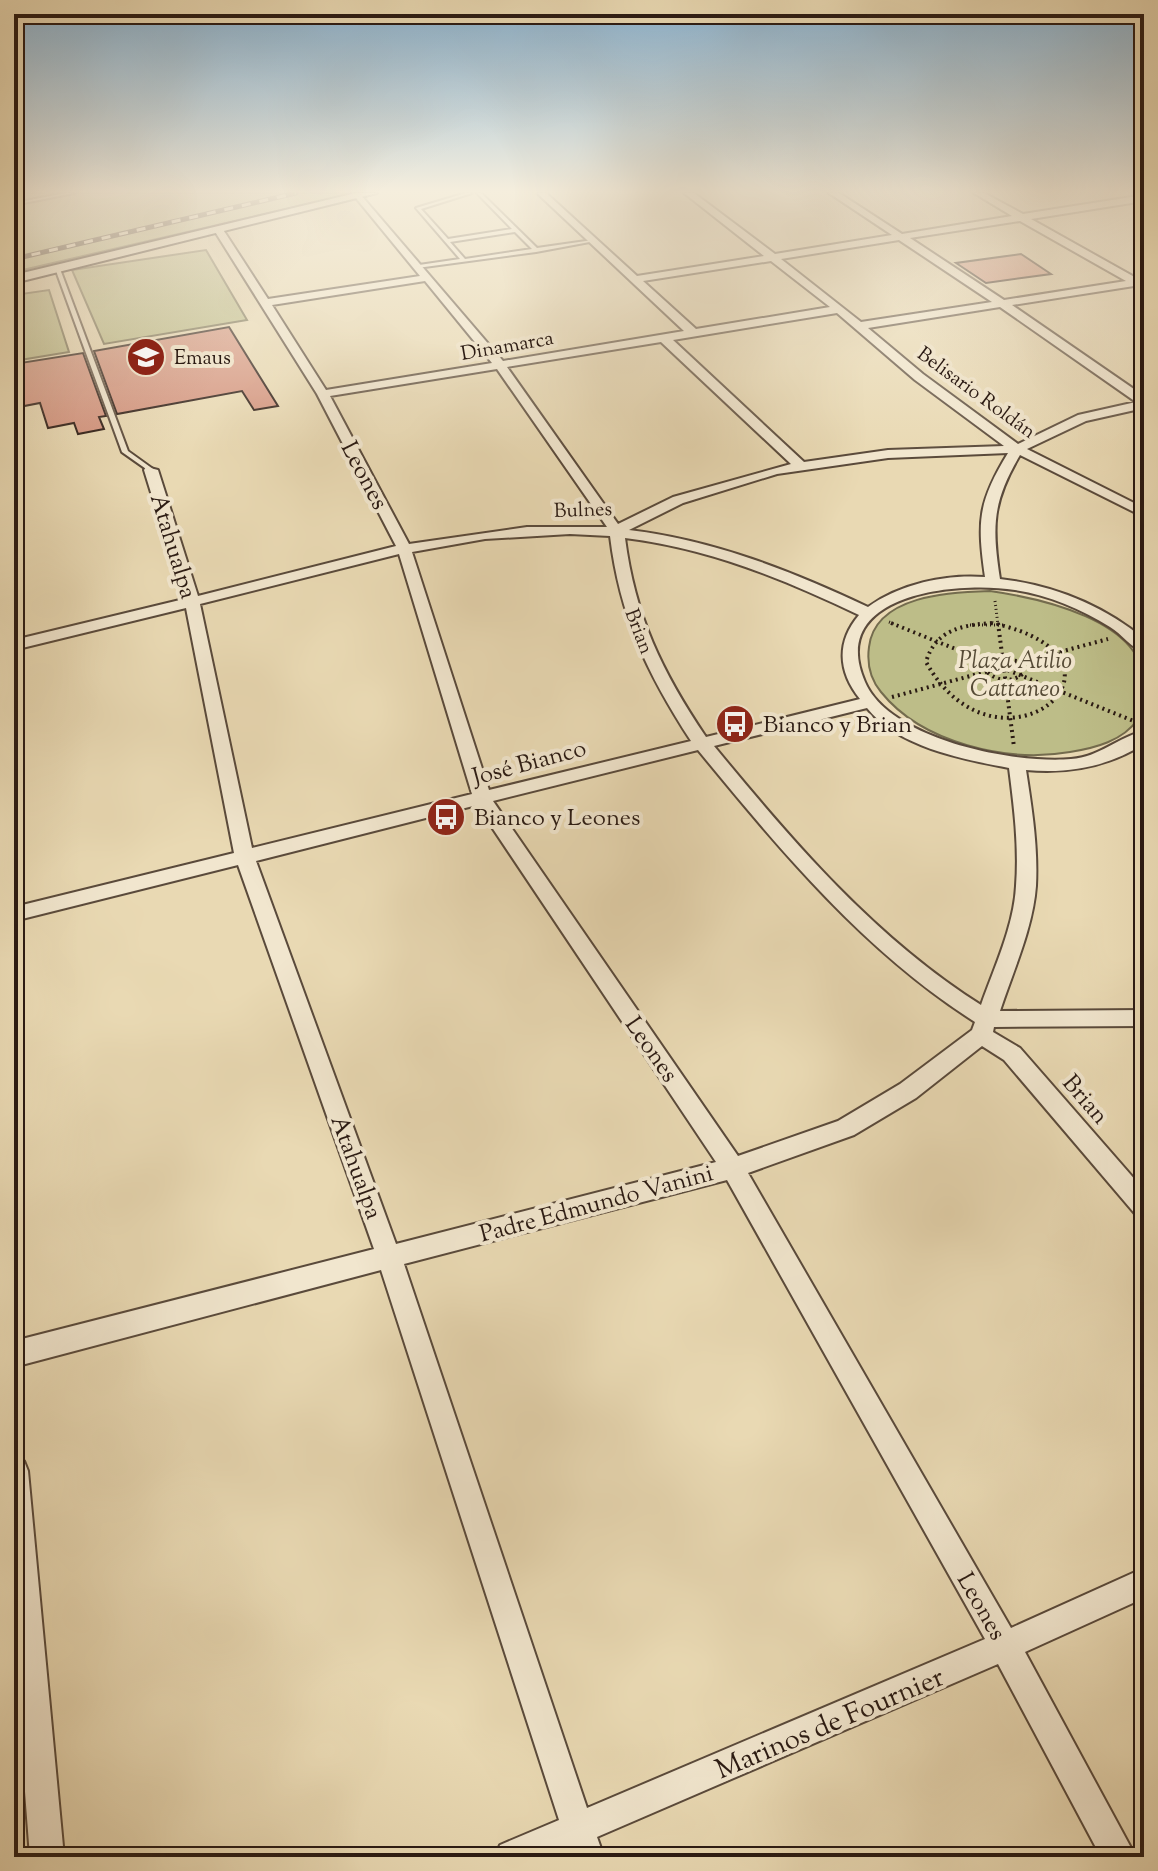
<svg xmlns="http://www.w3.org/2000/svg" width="1158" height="1871" font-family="'Sorts Mill Goudy',serif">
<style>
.green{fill:#bdbd88;stroke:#746c4e;stroke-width:2}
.building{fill:#d59580;stroke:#2a1a13;stroke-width:2}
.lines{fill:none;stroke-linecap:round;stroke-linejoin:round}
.lane-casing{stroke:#5a4a3b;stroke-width:4}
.street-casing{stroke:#5a4a3b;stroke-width:4}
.secondary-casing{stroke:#2a1a13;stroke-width:4}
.path-far1{stroke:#2a1a13;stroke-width:3;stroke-dasharray:1 3;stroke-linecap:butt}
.path{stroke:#2a1a13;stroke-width:4;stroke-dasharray:2 4;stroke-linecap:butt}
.lane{fill:#f1e6ce;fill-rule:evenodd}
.street{fill:#f1e6ce;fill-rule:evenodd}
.secondary{fill:#f1e6ce;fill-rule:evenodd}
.rail-casing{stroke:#2a1a13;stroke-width:5}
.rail{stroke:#f1e6ce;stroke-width:3;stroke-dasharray:9;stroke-linecap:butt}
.labels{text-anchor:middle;stroke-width:8;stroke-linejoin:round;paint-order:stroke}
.far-street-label{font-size:20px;fill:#2a1a13;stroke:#f1e6ce}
.far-poi-label{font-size:20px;fill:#2a1a13;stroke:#f1e6ce;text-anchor:start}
.street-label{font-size:24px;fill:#2a1a13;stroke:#f1e6ce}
.park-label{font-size:24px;font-style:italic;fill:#564b36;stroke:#f1e6ce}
.poi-label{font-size:24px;fill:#2a1a13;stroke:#f1e6ce;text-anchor:start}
.near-street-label{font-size:28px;fill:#2a1a13;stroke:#f1e6ce}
</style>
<rect width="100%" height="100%" fill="#e9d9b3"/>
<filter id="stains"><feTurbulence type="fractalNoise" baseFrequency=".0025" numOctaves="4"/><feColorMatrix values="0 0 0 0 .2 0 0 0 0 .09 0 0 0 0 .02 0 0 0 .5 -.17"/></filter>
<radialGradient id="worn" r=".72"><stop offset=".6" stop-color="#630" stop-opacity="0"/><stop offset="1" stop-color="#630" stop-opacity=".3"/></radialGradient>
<path class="green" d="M14 193H355L14 272Z
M206 250 247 320 104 344 72 270Z
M49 290 69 352 14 361V295Z
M990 591C1039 598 1144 620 1144 684 1144 698 1146 708 1138 719 1123 741 1095 748 1070 752 1007 763 922 743 881 692 870 679 867 662 869 647 875 595 951 592 990 591Z"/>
<path class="building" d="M1021 254 1051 274 986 283 956 263Z
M229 327 278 406 254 410 242 391 117 414 94 351Z
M83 353 106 416 99 417 104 429 78 434 74 423 48 428 40 403 19 407 14 393V364Z"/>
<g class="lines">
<g class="lane-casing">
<path id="lane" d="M66 193H74L14 205V203Z
M466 193H472L421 209 448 239 512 229 477 193H481L537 248 593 240 595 241 536 252 417 268 419 265 460 259 416 208ZM515 232 532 249 465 259 450 242Z
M55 268 60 269 128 451 153 469V471H149L122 452Z"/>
</g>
<g class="street-casing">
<path id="street" d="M359 193 503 361 684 331 537 193H546L637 276 764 256 684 193H694L775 254 892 235 829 193H839L902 234 1012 216 974 193H984L1023 214 1144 195V201L1031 219 1138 279 1144 278V287L1134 286 1012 305 1144 396V408L1086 421 1027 449 1144 508V517L1020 455C992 502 992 527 1000 579 1053 585 1103 605 1144 639V652C1131 648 1122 634 1110 627 1081 609 1049 595 1015 590 958 581 826 593 865 682 890 740 1015 764 1071 759 1100 757 1118 737 1144 731V744C1107 767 1069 774 1026 770 1032 809 1038 847 1036 886 1033 928 1013 971 1000 1011L1144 1010V1026L994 1027 993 1032 1020 1048 1144 1190V1218L1136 1215 1004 1060 982 1046 916 1098 854 1135 748 1173 1011 1628 1144 1568V1598L1025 1652 1136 1857H1101L998 1664 597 1837 604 1857H570L568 1850 551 1857H495L500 1845 559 1820 381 1270 14 1367V1341L374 1249 238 865 14 921V907L234 853 186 608 14 650V640L184 599 144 470 146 467 158 470 198 596 396 546 317 394 214 230 222 228 268 299 420 276 356 198ZM1020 221 1126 281 1004 300 910 238ZM899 240 992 302 861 322 781 259ZM771 261 830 307 696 329 643 281ZM425 281 492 363 326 390 272 305ZM1000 307 1136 402 1078 415 1018 444 923 374 868 328ZM837 313 915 380 1004 446 888 450 804 462 673 340ZM661 342 791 464 673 497 618 524 507 367ZM497 369 607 527H527L409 544 330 396ZM1008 453C978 502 977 521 985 577 945 574 900 584 868 607 792 571 713 540 629 530L683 503 777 474 888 458ZM570 534 610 536C620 617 647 673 691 741L489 790 412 552 485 539ZM625 538C708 548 784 579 859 615 836 642 838 672 860 699L706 737C662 672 635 616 625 538ZM399 554 472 794 252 848 200 604ZM867 708C898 747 962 759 1009 768 1014 807 1019 846 1016 886 1014 926 994 968 981 1005 875 938 793 842 714 746ZM698 750C781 851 864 951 975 1022L972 1030 900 1084 838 1121 738 1156 493 801ZM477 805 716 1162 396 1244 256 861ZM727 1180 985 1639 587 1808 404 1264Z
M14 1457 24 1461 28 1471 64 1857H30L14 1648Z"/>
</g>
<g class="secondary-casing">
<path id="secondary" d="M356 193H377L14 283V275Z"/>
</g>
<path class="path-far1" d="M995 601 998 625
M889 622 896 625
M970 625H1004"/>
<path class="path" d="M891 623 1136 722
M992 623C962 625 935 630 926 662 998 792 1158 659 992 623
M998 623 1014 747
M991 657 1017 661 1024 673C1009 685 993 681 982 666Z
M892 697 1108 639"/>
<use href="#lane" class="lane"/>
<use href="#street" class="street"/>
<use href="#secondary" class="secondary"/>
<g class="rail-casing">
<path id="rail" d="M14 259 296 193"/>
</g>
<use href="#rail" class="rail"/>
</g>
<linearGradient id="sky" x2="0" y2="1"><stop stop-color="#8ab5d5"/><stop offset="0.42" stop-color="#f5eedd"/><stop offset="1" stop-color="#f5eedd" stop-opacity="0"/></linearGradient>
<rect width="1158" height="455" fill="url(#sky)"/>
<defs>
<g id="school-disc" transform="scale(2)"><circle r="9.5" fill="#8f2418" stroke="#f1e6ce"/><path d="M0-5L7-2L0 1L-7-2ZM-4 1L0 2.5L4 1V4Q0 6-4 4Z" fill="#fff"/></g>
<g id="bus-disc" transform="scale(2)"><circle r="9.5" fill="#8f2418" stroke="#f1e6ce"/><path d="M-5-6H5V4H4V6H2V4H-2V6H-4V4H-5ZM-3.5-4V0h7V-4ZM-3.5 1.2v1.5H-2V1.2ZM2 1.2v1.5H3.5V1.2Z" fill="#fff"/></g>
</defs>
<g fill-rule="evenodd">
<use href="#school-disc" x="146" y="357"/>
<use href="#bus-disc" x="735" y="724"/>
<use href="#bus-disc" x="446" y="817"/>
</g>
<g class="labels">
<g class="far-street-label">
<text transform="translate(507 345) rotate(-10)" y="7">Dinamarca</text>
<text transform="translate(977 392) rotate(36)" y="7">Belisario Roldán</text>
<text transform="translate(583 509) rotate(-2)" y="7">Bulnes</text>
<text transform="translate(640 631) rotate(69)" y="7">Brian</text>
</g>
<g class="far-poi-label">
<text x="174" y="364">Emaus</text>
</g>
<g class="street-label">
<text transform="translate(365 475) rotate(62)" y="8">Leones</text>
<text transform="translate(174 546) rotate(73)" y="8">Atahualpa</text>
<text transform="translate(529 762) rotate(-15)" y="8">José Bianco</text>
<text transform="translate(652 1049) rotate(55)" y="8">Leones</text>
<text transform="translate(1086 1099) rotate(49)" y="8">Brian</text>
<text transform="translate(357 1167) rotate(70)" y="8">Atahualpa</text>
<text transform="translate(596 1203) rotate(-15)" y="8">Padre Edmundo Vanini</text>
<text transform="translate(982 1606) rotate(60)" y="8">Leones</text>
</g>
<g class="park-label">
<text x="1015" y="668">Plaza Atilio<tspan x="1015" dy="28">Cattaneo</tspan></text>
</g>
<g class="poi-label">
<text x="763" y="732">Bianco y Brian</text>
<text x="474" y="825">Bianco y Leones</text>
</g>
<g class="near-street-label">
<text transform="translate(829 1722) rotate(-23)" y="10">Marinos de Fournier</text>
</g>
</g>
<rect width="1158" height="1871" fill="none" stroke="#e9d9b3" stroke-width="48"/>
<rect x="16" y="16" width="1126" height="1839" fill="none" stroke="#2a1a13" stroke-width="4"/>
<rect x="24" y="24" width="1110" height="1823" fill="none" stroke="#2a1a13" stroke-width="2"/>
<rect width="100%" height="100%" filter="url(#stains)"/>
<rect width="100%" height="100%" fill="url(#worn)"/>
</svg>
